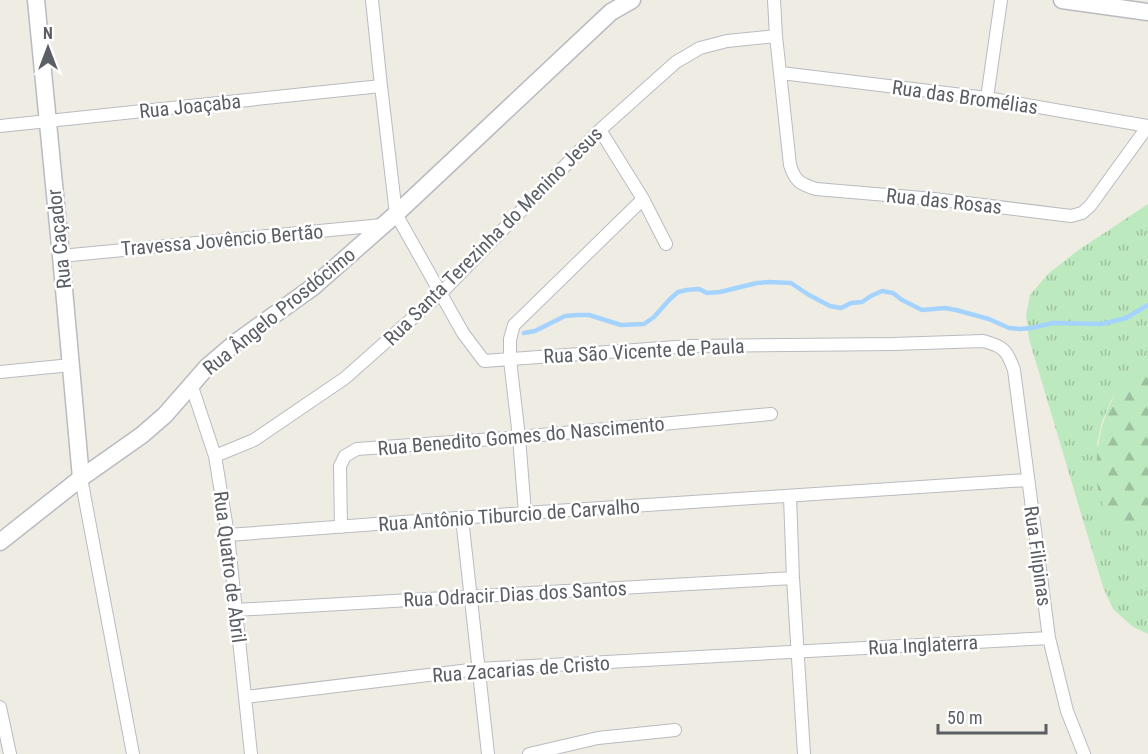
<svg xmlns="http://www.w3.org/2000/svg" width="1148" height="754" font-family="'Roboto Condensed',sans-serif">
<style>
.grass{fill:url(#grass-tufts)}
.forest{fill:url(#forest-firs)}
.lines{fill:none;stroke-linecap:round;stroke-linejoin:round}
.stream{stroke:#a4d3ff;stroke-width:4.5}
.minor-casing{stroke:#b8bbc1;stroke-width:14}
.tertiary-casing{stroke:#b8bbc1;stroke-width:19}
.minor{stroke:#fff;stroke-width:12}
.tertiary{stroke:#fff;stroke-width:16}
.labels{text-anchor:middle;stroke-width:5;stroke-linejoin:round;paint-order:stroke}
.street-label{font-size:20px;fill:#5b5f65;stroke:#fff}
</style>
<defs>
<pattern id="grass-tufts" width="24" height="20" patternUnits="userSpaceOnUse" patternTransform="scale(1.5)"><rect width="24" height="20" fill="#bde9bf"/><path d="M3 7l-1-3M5 7V3M7 7l1-3M15 17l-1-3M17 17v-4M19 17l1-3" fill="none" stroke="#9dc09f"/></pattern>
<pattern id="forest-firs" width="22" height="20" patternUnits="userSpaceOnUse" patternTransform="scale(1.5)"><rect width="22" height="20" fill="#bde9bf"/><path d="M5 1l3.5 6h-7zM16 11l3.5 6h-7z" fill="#9dc09f"/></pattern>
</defs>
<rect width="100%" height="100%" fill="#efede3"/>
<path class="grass" d="M1148 204V354L1111 400 1102 422 1097 444 1125 523 1148 525V634L1133 627 1113 609 1103 587 1029 339 1026 315 1030 295 1048 274 1077 251Z"/>
<path class="forest" d="M1148 354V525C1138 524 1125 525 1116 520 1085 502 1097 429 1111 402 1118 387 1136 368 1148 354Z"/>
<g class="lines">
<path class="stream" d="M524 333 535 331 565 316 577 315H589L621 325 644 324 654 317 670 299 678 292 687 290 699 289 707 293 720 292 757 283 769 282 791 283 809 295 830 306 841 308 851 303 862 302 871 296 882 291 893 293 902 300 922 310 945 308 956 310 989 319 1009 328 1020 329 1031 328 1053 323 1102 324 1126 318 1148 305"/>
<g class="minor-casing">
<path id="minor" d="M372 0 381 86 396 214 463 333 484 361 690 346 893 344 983 341C1003 346 1007 350 1014 370L1049 638 1067 711 1084 754
M774 0 776 36 790 165C795 181 800 184 816 189L934 199 1071 216 1082 213 1090 206 1148 126
M781 73 987 98 1148 126
M987 98 1001 0
M0 126 381 86
M600 130 643 199 666 244
M61 256 382 225
M0 372 71 365
M191 384 215 456 228 535 251 754
M215 456 254 440 345 378 441 293 600 130 676 62 700 48 727 41 776 36
M81 478 133 754
M790 497 793 578 804 754
M525 513 519 437 510 360V339L514 325 643 199
M462 518 488 754
M341 527 340 466 345 456 357 449 519 437 771 414
M228 535 525 513 1027 480
M236 610 793 578
M245 697 478 669 1049 638
M0 707 10 754
M529 754 598 738 675 730"/>
</g>
<g class="tertiary-casing">
<path id="tertiary" d="M36 0 61 256 81 478
M1062 0 1148 12
M0 542 81 478 142 435 165 415 207 367 235 343 313 287 396 214 611 12 632 0"/>
</g>
<use href="#minor" class="minor"/>
<use href="#tertiary" class="tertiary"/>
</g>
<g class="labels">
<g class="street-label">
<text transform="translate(965 97) rotate(8)" y="7">Rua das Bromélias</text>
<text transform="translate(190 106) rotate(-6)" y="7">Rua Joaçaba</text>
<text transform="translate(944 201) rotate(6)" y="7">Rua das Rosas</text>
<text transform="translate(493 236) rotate(-45)" y="7">Rua Santa Terezinha do Menino Jesus</text>
<text transform="translate(59 239) rotate(-96)" y="7">Rua Caçador</text>
<text transform="translate(222 240) rotate(-5)" y="7">Travessa Jovêncio Bertão</text>
<text transform="translate(279 311) rotate(-39)" y="7">Rua Ângelo Prosdócimo</text>
<text transform="translate(644 351) rotate(-3)" y="7">Rua São Vicente de Paula</text>
<text transform="translate(521 436) rotate(-5)" y="7">Rua Benedito Gomes do Nascimento</text>
<text transform="translate(509 515) rotate(-4)" y="7">Rua Antônio Tiburcio de Carvalho</text>
<text transform="translate(1038 556) rotate(82)" y="7">Rua Filipinas</text>
<text transform="translate(230 567) rotate(83)" y="7">Rua Quatro de Abril</text>
<text transform="translate(515 594) rotate(-3)" y="7">Rua Odracir Dias dos Santos</text>
<text transform="translate(923 645) rotate(-3)" y="7">Rua Inglaterra</text>
<text transform="translate(521 669) rotate(-4)" y="7">Rua Zacarias de Cristo</text>
</g>
</g>
<g transform="translate(48 48)" stroke="#ffffff" stroke-width="4.5" paint-order="stroke">
<path d="M0-4.5L10 22L0 15L-10 22Z" fill="#5b5f65"/>
<text y="-9" font-size="16" font-weight="bold" text-anchor="middle" fill="#5b5f65">N</text>
</g>
<path d="M938 724v9h108v-9" fill="none" stroke="#5b5f65" stroke-width="3"/>
<text x="947" y="724" font-size="18" fill="#5b5f65" stroke="#ffffff" stroke-width="4.5" paint-order="stroke">50 m</text>
</svg>
